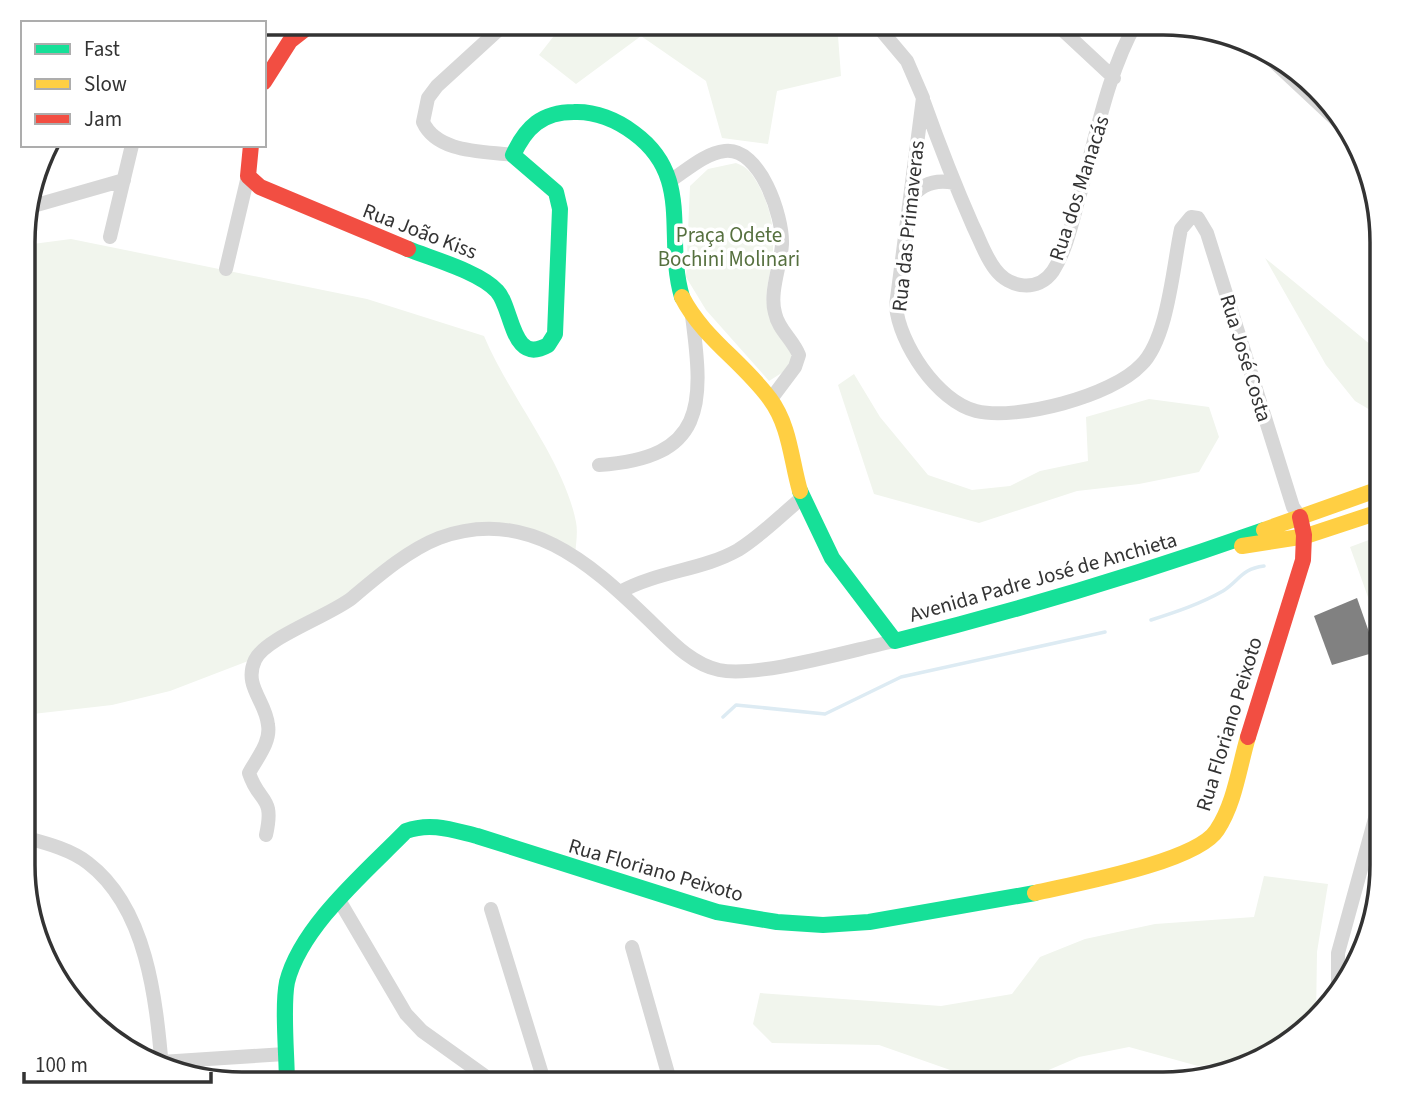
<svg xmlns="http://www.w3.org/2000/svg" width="1405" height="1107" font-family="'Source Sans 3',sans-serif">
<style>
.green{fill:#f1f5ed}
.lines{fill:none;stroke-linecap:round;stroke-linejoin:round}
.stream{stroke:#ddebf3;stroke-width:3.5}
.building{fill:#818181}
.street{stroke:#d7d7d7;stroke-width:14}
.fast{stroke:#16e098;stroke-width:16}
.slow{stroke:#ffcf43;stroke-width:16}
.jam{stroke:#f24e42;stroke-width:16}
.labels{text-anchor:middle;stroke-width:7;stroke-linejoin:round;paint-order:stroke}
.street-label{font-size:21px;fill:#333;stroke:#fff}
.park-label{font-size:21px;fill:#56703f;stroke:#fff}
.rim{fill:none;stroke:#333;stroke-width:3.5}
</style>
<rect width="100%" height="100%" fill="#fff"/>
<path class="green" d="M564 23H832L838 36 841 76 777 91 768 144 722 138 706 81 641 36 576 84 539 55Z
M736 163C748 167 752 174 758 184 773 212 776 236 771 267 769 279 765 292 767 304 770 328 797 341 791 367L769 381 706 310 686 277 690 186 708 169Z
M71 239 367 299 484 336C509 396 564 460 576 522 578 532 576 544 575 555L508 530 436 539 256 658 170 691 112 705 24 715 25 245Z
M1265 258 1371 345 1382 350V417L1355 401 1326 365Z
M854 374 880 417 928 475 972 490 1010 486 1040 471 1088 461 1086 417 1149 399 1209 407 1219 437 1199 472 1139 484 1077 491 979 523 874 494 838 385Z
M1382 535V636L1350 547Z
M1264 876 1328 884 1317 952 1316 1018 1260 1058 1198 1066 1129 1047 1079 1057 1016 1084H990L879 1045 772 1043 753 1024 760 993 941 1006 1012 994 1040 957 1085 939 1155 924 1254 917Z"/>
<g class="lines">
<path class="stream" d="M1151 620C1176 612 1200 604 1223 591 1240 580 1241 569 1264 566
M723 717 736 705 825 714 901 677 1105 632"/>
</g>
<path class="building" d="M1357 598 1376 652 1332 665 1314 616Z"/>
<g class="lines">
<path class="street" d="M506 23 437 86 428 98 423 122C437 153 483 151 513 155
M875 23 907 61 923 98 896 306C899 343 937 401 976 411 1017 421 1112 396 1141 365 1168 339 1173 266 1181 229L1191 217 1198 218 1207 233 1293 507 1300 517
M1055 23 1114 78
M1256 45 1349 132
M924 102C939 144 955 185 973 226 980 240 985 256 995 269 1009 288 1038 293 1053 271 1066 251 1072 223 1078 201 1095 143 1106 76 1136 23
M673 179C689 168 706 153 725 151 760 147 783 216 782 244 781 265 769 292 775 313 778 329 793 340 799 355L795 367 771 399
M910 199C921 184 936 179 954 183
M26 208 124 180
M110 237 132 145
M226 269 248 176
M599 465C706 458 704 405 692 316
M620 592C658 571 703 570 738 550 761 536 781 515 802 498
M266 835C275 795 259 804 249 773 257 758 271 742 268 725 266 701 243 686 255 660 265 638 329 616 352 598 377 577 408 550 439 538 526 506 589 562 647 618 668 638 690 664 719 670 759 678 852 650 895 641
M23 837C45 843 70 849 88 863 147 908 156 999 162 1068
M339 900 406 1014 422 1031 496 1084
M491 909 545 1084
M632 947 671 1084
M1338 994V953L1382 793
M161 1062 285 1054"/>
<path class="fast" d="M408 249C433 259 480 272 497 291 513 308 511 366 548 345L555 334 560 209 556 192 513 155C526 127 542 112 574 112 595 111 617 120 634 133 694 177 664 236 682 297
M800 491 832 558 895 641C1020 610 1142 573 1264 530
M287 1084C287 1057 282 1007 287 982 301 926 367 871 406 831 431 822 452 830 477 836L717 912 777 922 823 925 869 922 1035 893"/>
<path class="slow" d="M682 297C703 338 743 362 770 399 790 426 791 460 800 491
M1264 530 1382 488
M1242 546 1306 536 1382 511
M1035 893C1074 884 1197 862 1217 830 1235 803 1239 767 1248 737"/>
<path class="jam" d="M264 82 290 41 313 23
M251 145 248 176 260 187 408 249
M1248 737 1303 560 1304 535 1300 517"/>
</g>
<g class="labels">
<g class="street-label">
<text transform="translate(1079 188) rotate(-72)" y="7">Rua dos Manacás</text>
<text transform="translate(908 226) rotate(-84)" y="7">Rua das Primaveras</text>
<text transform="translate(420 231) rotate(21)" y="7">Rua João Kiss</text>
<text transform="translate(1246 358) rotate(73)" y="7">Rua José Costa</text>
<text transform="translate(1043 577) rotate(-16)" y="7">Avenida Padre José de Anchieta</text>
<text transform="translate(1229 724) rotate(-73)" y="7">Rua Floriano Peixoto</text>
<text transform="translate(656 870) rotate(16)" y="7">Rua Floriano Peixoto</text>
</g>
<g class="park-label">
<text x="729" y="242">Praça Odete<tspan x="729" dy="24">Bochini Molinari</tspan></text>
</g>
</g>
<path d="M0 0H1405V1107H0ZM242 35H1163A207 207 0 0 1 1370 242V865A207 207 0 0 1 1163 1072H242A207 207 0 0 1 35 865V242A207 207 0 0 1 242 35Z" fill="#fff" fill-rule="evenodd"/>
<path class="rim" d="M242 35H1163A207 207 0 0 1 1370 242V865A207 207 0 0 1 1163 1072H242A207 207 0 0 1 35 865V242A207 207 0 0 1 242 35Z"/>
<rect x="21" y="21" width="245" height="126" fill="#ffffff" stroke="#adadad" stroke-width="2"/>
<rect x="35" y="44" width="35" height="10" fill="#16e098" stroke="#adadad" stroke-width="2"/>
<text x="84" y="56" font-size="21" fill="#333333">Fast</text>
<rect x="35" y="79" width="35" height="10" fill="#ffcf43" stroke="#adadad" stroke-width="2"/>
<text x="84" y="91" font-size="21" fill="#333333">Slow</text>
<rect x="35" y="114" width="35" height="10" fill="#f24e42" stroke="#adadad" stroke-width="2"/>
<text x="84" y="126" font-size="21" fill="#333333">Jam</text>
<path d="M24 1072v10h187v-10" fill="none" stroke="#333333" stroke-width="3.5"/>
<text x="35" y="1072" font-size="21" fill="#333333" stroke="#ffffff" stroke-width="5" paint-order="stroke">100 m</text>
</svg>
